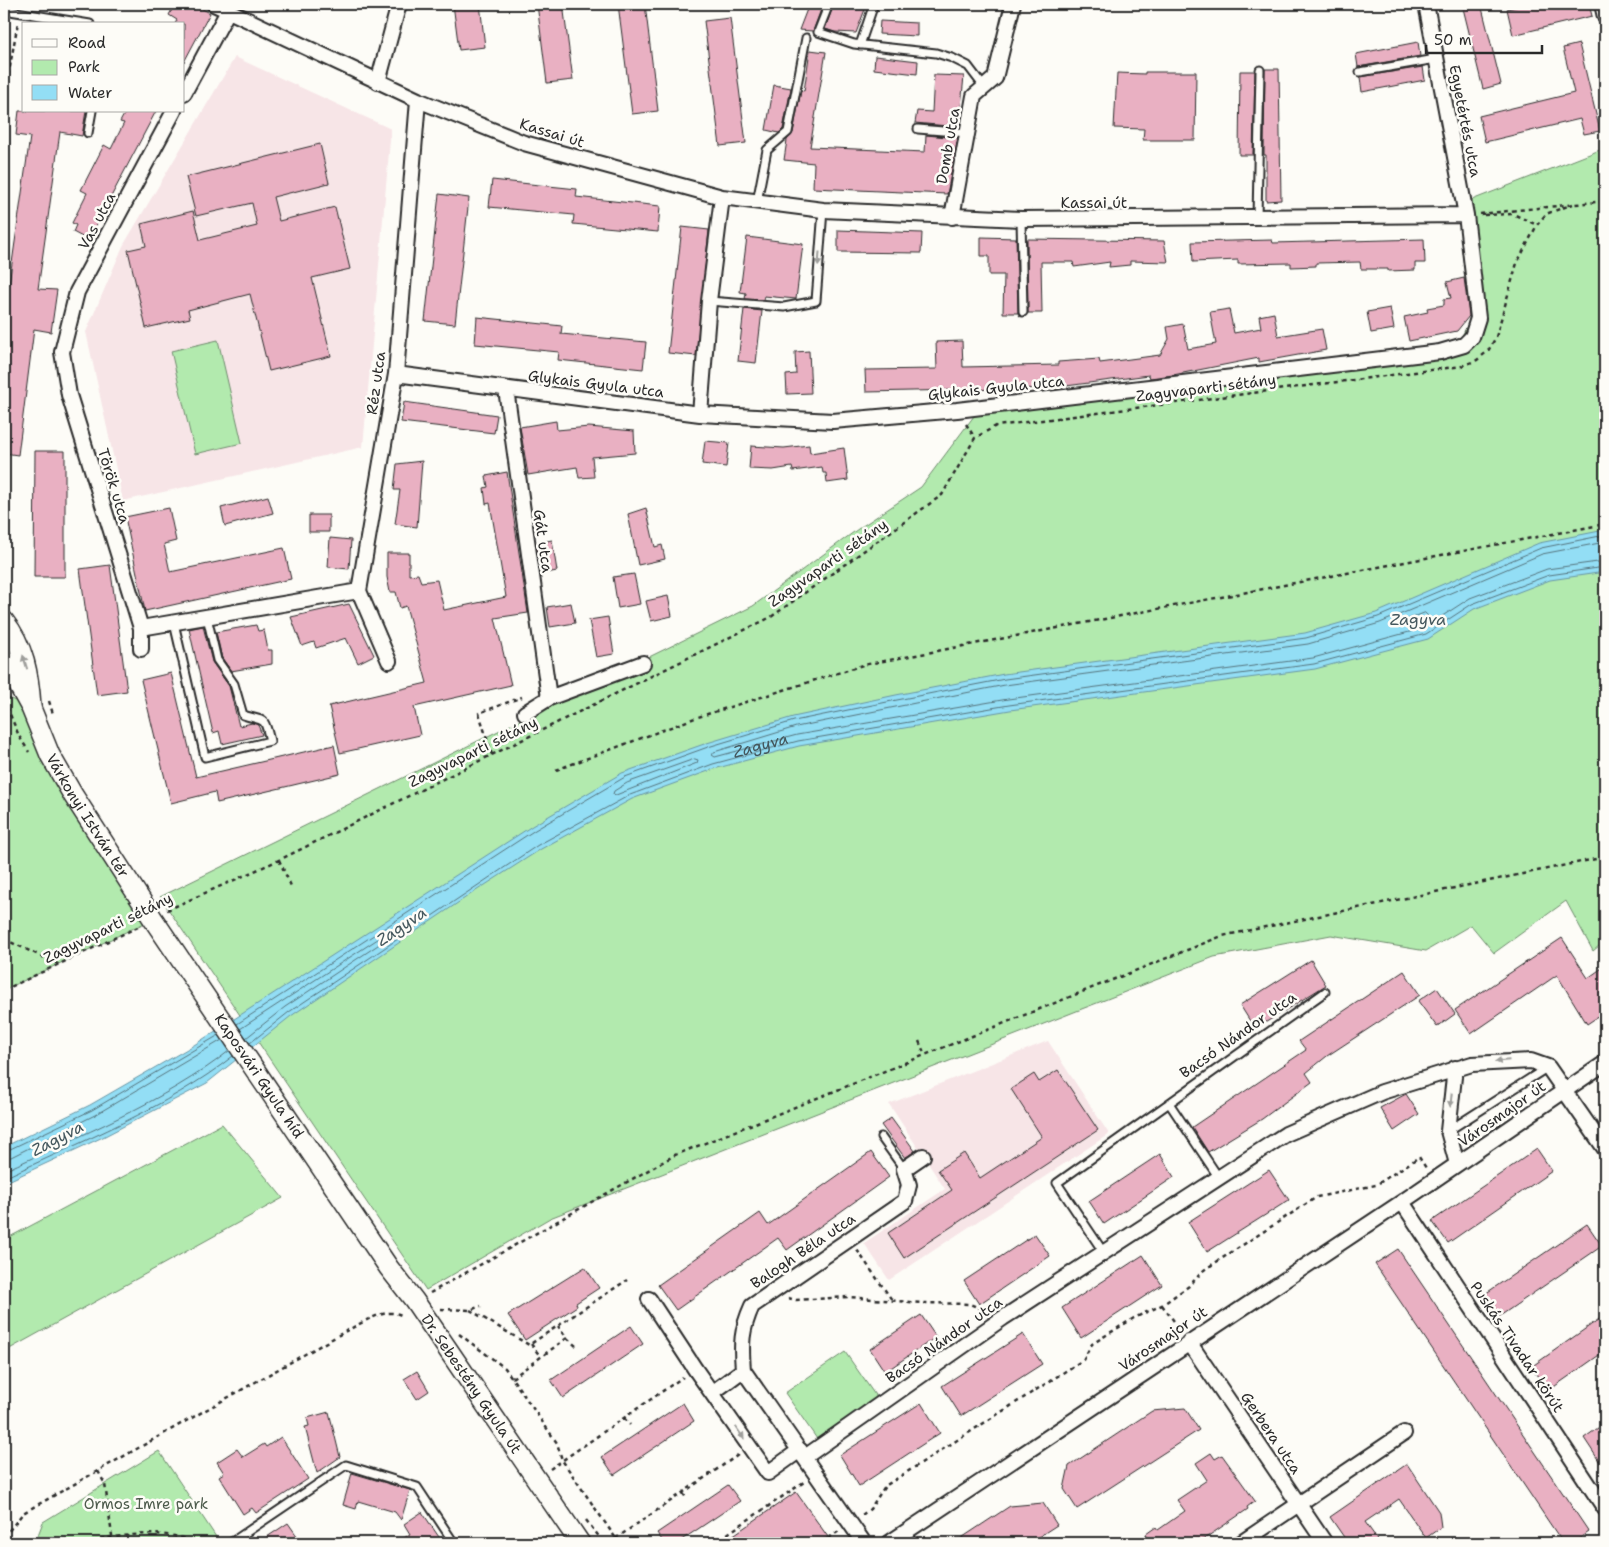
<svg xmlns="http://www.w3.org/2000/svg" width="1609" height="1547" font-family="'Shantell Sans',sans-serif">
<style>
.built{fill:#f7e5e7}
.green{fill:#b2eaae;stroke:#6e8a6c}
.water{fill:#93def5;stroke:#6996a4}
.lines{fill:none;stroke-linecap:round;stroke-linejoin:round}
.shore{stroke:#55737c;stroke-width:1}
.building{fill:#e9b0c2;stroke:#2b2b2b}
.lane-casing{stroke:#2b2b2b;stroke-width:11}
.street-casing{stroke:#2b2b2b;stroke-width:18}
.secondary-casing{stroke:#2b2b2b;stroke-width:22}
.path{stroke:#2b2b2b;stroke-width:2.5;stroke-dasharray:4 4;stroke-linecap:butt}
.lane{stroke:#fdfcf7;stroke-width:7}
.street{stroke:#fdfcf7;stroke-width:14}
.secondary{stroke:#fdfcf7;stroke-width:19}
.oneway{fill:#9e9e9b}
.labels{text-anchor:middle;stroke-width:5;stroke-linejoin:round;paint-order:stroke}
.street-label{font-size:15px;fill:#2b2b2b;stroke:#fdfcf7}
.park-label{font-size:15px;fill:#4d5b4c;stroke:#fdfcf7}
.water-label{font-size:16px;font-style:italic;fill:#45585e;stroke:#fdfcf7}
</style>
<rect width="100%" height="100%" fill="#fdfcf7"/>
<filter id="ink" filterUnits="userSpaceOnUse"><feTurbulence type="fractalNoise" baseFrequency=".02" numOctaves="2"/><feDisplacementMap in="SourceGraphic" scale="10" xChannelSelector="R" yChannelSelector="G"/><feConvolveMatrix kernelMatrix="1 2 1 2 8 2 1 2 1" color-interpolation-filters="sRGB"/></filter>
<g filter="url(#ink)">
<path class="built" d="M235 57 391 129 363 447 123 501 86 332 123 246Z
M1048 1041 1109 1134 889 1280 864 1243 945 1189 889 1104Z"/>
<path class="green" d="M1605 148V941L1593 951 1566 901 1494 953 1471 925 1426 951 1331 935 1214 957 550 1218 426 1290 160 897 753 606 858 529 921 487 977 412 1436 349 1461 338 1475 309 1459 205Z
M218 340 242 443 195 454 171 351Z
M4 696 31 708 153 919 4 990Z
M222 1124 283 1198 4 1352V1240Z
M845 1352 877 1398 817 1439 785 1393Z
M159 1451 220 1543H35L43 1522Z"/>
<path class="water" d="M1605 530V572L1550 580 1474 609 1428 639 1315 669 1010 710 799 746 714 769 632 799 541 849 468 896 291 1016 207 1083 103 1137 4 1183V1147L90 1105 194 1045 532 826 622 773 707 743 793 717 896 695 1004 674 1305 633 1376 613 1539 543Z"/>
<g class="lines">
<g class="shore">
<path id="s1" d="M1605 542 1542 554 1380 623 1308 644 1005 685 796 727 714 752 712 755 715 757 797 735 1008 699 1313 658 1424 628 1470 598 1547 569 1605 561"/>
<path d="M1425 613 1428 616 1420 622 1406 624 1407 620Z"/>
<path d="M695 759 698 760 697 763 616 795 613 794 614 791 627 783Z"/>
<path d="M237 1024 535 830 625 777 708 747 794 721 897 700 1005 679 1306 638 1378 617 1541 548 1605 535"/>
<path d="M240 1029 390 931H394L393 935 285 1007 246 1038"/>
<path d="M250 1043 289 1012 538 845 630 795 713 764 798 741 1009 705 1314 664 1426 634 1472 604 1549 575 1605 567"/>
<path d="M4 1152 92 1110 219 1035"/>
<path d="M4 1158 11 1157 95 1115 222 1040"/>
<path d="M4 1171C77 1137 166 1101 229 1051"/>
<path d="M4 1178C78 1143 169 1107 233 1056"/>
</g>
</g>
<path class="building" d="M175 4H193L210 13 184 62V24H175L177 20 169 15Z
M453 4H480L485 47 459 50Z
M537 4H563L573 80 547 83Z
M618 4H645L658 111 632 114Z
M809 4H823L813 31 799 30Z
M834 4H867L856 33 835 32 825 29Z
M1462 4H1481L1501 84 1483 89Z
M1529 4H1589L1592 16 1513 35 1507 9Z
M730 18 746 143 720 146 704 21Z
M880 21 917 23V36L879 34Z
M1418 42 1420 56 1358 67 1356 54Z
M1579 44 1600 131 1584 134 1580 119 1485 142 1479 116 1574 93 1563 48Z
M810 50 826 52 810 147 925 152 926 135 958 138 947 194 813 188 814 163 784 160 787 140 793 133 801 90 804 91Z
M875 56 918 61 917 74 874 69Z
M1423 67 1425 80 1362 92 1360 77Z
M1265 69H1279L1281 200 1266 201V155H1264Z
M1240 71H1255L1253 155H1239Z
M1145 72H1196L1195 140H1143L1144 129 1114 128 1117 73 1145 74Z
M934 75 964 76 959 127 915 123 917 111 932 112Z
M774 85 791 88 783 129 779 133 766 130Z
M19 111H86L82 136 60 132 38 289 57 290 51 332 34 329 18 455 4 453V283L9 284 30 137 16 135Z
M126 111H156L92 233 90 232 86 239 73 232 76 225 72 223 87 193 81 190 104 145 111 149 124 123 120 122Z
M320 144 329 183 273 197 279 221 335 207 350 269 312 278 331 356 269 371 250 294 188 310 190 318 146 328 128 250 146 246 141 224 193 211 200 240 257 226 252 203 196 216 186 177Z
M492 180 577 189 576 197 660 206 658 232 573 224 574 215 489 207Z
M439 194 469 198 455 324 425 321Z
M682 227 709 230 696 356 668 353Z
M838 230 922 233 921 253 838 252Z
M747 237 803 244 796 299 764 296 763 300 745 299 746 293 740 292Z
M981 237 1016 238 1018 313H1003L1004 275H989V256H981Z
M1027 239 1164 241 1168 262 1130 261V265L1109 267 1110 262 1074 267 1073 262H1041L1042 313H1028Z
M1424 239 1425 263H1415V270L1388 271V269H1361L1360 262 1316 263V266L1291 267V263L1238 264V260L1193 262 1192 242 1272 240 1273 243Z
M1464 278 1469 316 1457 331 1409 341 1404 317 1428 312 1427 308 1444 305V299L1451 298 1447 282Z
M1390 308 1394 329 1371 333 1367 312Z
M744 309 762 311 756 363 738 361Z
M1229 309 1234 333 1261 328 1259 316 1274 313 1278 336 1322 329 1326 350 1259 362V358L1173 375 1150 378 1149 375 1051 388 866 392 865 370 937 369 936 342 962 341 963 367 1058 365V362L1099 359 1100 363 1160 355 1169 339 1167 327 1183 324 1188 349 1216 344 1210 312Z
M477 317 562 326 561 334 646 342 643 369 558 360 559 352 475 344Z
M809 351 811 393 787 394 786 375 796 374 795 352Z
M404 402 497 415 494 433 401 422Z
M556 421 557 430 589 427 634 431 635 453 592 457 594 477 579 478 577 467 528 475 520 427Z
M705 441 729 443 726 467 702 464Z
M809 445 810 453 844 448 848 480 827 483 826 473H823L822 467 793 471 792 467 773 470 749 469 751 446 784 448Z
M35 451H65V577H34Z
M422 461 417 527 395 524 400 490H394L397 464Z
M507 472 528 613 495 618 511 685 414 707 420 735 340 753 329 706 427 683 406 606 400 608 396 592H390L387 577V553H409V575L418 574 421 582 437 580 444 610 506 597 490 503 486 504 484 488 488 487 486 476Z
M268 496 273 513 225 526 221 508Z
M169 508 176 541 164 544 170 572 284 548 291 579 145 611 125 517Z
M646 508 655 547 662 545 665 559 638 565 628 514Z
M309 515H329V532H309Z
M330 538 351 540 349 569 328 567Z
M552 540 557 571 541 574 536 543Z
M110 565 127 691 97 695 80 569Z
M634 574 640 604 618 608 613 577Z
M668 596 672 616 651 621 646 601Z
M571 603 575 623 550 627 547 607Z
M349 604 374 655 358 663 346 638 316 648 314 642 302 646 291 617Z
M608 617 614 654 596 657 589 620Z
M256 625 258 631 264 630 268 650H272V664L231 671 222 658 216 632Z
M203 626 212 662 229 686 239 726 252 723 258 725 262 735 222 744 219 731 213 733 189 629Z
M171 673 196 777 334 745 340 774 217 803 215 792 171 803 141 680Z
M1562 938 1588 978 1605 966V1012L1587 1024 1557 975 1471 1034 1455 1010Z
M1311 960 1326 985 1255 1029 1240 1005Z
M1404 971 1420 995 1327 1056 1306 1073 1312 1082 1262 1119 1208 1152 1192 1127 1306 1050 1299 1041Z
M1437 988 1455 1014 1437 1027 1418 1001Z
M1058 1070 1098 1130 904 1258 888 1233 952 1190 938 1170 964 1153 980 1178 1042 1137 1011 1089 1034 1074 1039 1082Z
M1406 1094 1419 1114 1394 1131 1380 1108Z
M891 1118 915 1151 905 1158 881 1125Z
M1537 1149 1552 1171 1448 1243 1432 1221Z
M871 1152 889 1177 787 1250 778 1238 676 1310 658 1285 760 1213 768 1225Z
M1160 1154 1174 1177 1104 1224 1089 1201Z
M1269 1170 1289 1200 1207 1252 1188 1222Z
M1587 1224 1602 1246 1497 1318 1482 1296Z
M1035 1234 1050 1256 979 1304 964 1281Z
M1398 1249 1589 1532 1573 1543H1563L1375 1264Z
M1143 1255 1162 1285 1081 1338 1062 1308Z
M585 1267 599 1288 576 1303 577 1306 525 1340 508 1315Z
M921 1315 936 1337 885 1372 870 1349Z
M1605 1315V1351L1548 1391 1531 1367Z
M631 1326 643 1344 563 1398 551 1380Z
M1023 1334 1042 1364 961 1416 942 1386Z
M417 1371 429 1391 417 1399 404 1379Z
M683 1403 694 1421 614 1475 602 1457Z
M921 1403 940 1433 859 1486 840 1455Z
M1185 1408 1199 1430 1077 1509 1064 1489 1069 1466 1152 1411Z
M329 1412 340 1457 317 1473 305 1427 309 1426 307 1418Z
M1605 1423V1470L1584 1438Z
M281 1437 308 1479 256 1513 252 1508 243 1514 219 1476 224 1473 217 1462 237 1449 243 1457 264 1444 266 1447Z
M1211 1453 1215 1459 1222 1455 1255 1501 1247 1507 1248 1509 1198 1543H1139L1147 1538 1146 1534 1156 1527 1158 1530 1185 1511 1177 1500 1207 1480 1196 1463Z
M1407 1464 1439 1512 1441 1527 1426 1538 1399 1499 1365 1522 1380 1543H1348L1330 1517Z
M352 1473 410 1490 401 1520 395 1512 358 1501 356 1509 343 1505Z
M728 1485 740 1501 677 1543H664L657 1533Z
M796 1492 828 1537 819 1543H737L732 1536Z
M1043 1503 1057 1525 1029 1543H954L1010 1506Z
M422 1512 443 1543H397L410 1534 404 1524Z
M288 1523 302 1543H258Z"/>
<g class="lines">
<g class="lane-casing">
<path id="lane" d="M829 4 818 32 854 44 936 53 952 58 968 66 984 87
M4 10 90 24
M860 45 874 4
M1360 72 1436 59
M918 129 968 133
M88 133 92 111
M757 202 767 150 788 132 806 38
M1257 217 1260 70
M1021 219 1023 312
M709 301 784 307 816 301 823 210
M174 623 205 757 270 741C264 716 266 722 243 715L234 684 217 660 207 617
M1169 1103 1219 1178
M1448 1131 1548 1067
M881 1137 904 1169
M1104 1253 1057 1183 1325 992
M234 1543 232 1542 346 1465 417 1487 454 1543"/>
</g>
<g class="street-casing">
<path id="street" d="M214 4 418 100 524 143 722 197 823 210 1021 219 1466 215
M1602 4 1605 17
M378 82 399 4
M184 93 228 11
M952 217 974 96 995 78 1013 4
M396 374 700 414 833 421 957 410 1440 352 1464 345 1472 337 1478 318 1466 215 1426 4
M506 389 549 698 643 663
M700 414 709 301 722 197
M141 628 359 591
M141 649V628L69 395 62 352 77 292 174 111
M389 661 359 591 396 374 418 100
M525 713 549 698
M1455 1068 1448 1131 1457 1164
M1402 1202 1605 1509
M649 1299 695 1369 768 1473 800 1450
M1189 1342 1325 1543
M712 1393 743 1370
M805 1457 1003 1318 1286 1134 1382 1092 1472 1064 1531 1061 1548 1067 1605 1149
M864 1543 743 1370C741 1344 741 1330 752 1306L905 1201 909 1185 904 1169 923 1156
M889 1543 1402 1202 1605 1063
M1241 1543 1404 1433"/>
</g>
<g class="secondary-casing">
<g id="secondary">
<path d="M4 621C24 646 29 675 31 706"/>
<path id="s2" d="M4 659 31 708 50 755 73 795 153 919 389 1268 414 1300 580 1543"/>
</g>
</g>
<path class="path" d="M4 99 18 22
M1480 214 1605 201
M1484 215 1513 214 1537 225
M966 424 975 438
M4 700 19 736 29 752
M49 701 53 714
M492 755 479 713 522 697
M556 770 695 718 863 665 1605 524
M279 860 291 886
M167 910 279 860 771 617 942 495 975 438 996 426 1462 366 1477 360 1488 351 1496 337 1517 263 1537 225 1546 214 1573 204
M4 939 60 965
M4 990 138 927
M919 1041 925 1055
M857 1250 892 1300
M430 1293 675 1155 1222 936 1605 857
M788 1298 796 1300 848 1297 922 1303 970 1304 988 1312
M1162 1305 1182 1332
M441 1309 470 1310 481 1306
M470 1310 529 1345 627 1280
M459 1334 505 1368 557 1443 562 1460 619 1543
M567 1338 576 1346
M531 1344 540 1356
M512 1378 567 1338 558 1326
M624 1418 630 1425
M550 1469 683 1377
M98 1471 105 1484 113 1543
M683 1493 686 1498
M862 1515 870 1509 885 1486 1083 1360 1092 1344 1134 1318 1162 1305 1189 1286 1204 1270 1317 1197 1376 1185 1419 1157 1426 1168
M586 1520 604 1543
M4 1537 23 1513 346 1331C363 1323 385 1306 403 1316
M94 1543 99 1539C131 1535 166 1529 196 1543
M609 1543 738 1455
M714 1543 804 1482
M822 1543 839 1531"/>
<use href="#lane" class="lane"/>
<use href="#street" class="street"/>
<use href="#secondary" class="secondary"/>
</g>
<defs><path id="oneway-solid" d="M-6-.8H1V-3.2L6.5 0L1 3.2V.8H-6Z" transform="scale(1.25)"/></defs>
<g class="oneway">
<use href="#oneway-solid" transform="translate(819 259) rotate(94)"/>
<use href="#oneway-solid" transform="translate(25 662) rotate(-107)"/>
<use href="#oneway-solid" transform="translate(1502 1061) rotate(175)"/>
<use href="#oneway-solid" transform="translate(1451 1100) rotate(96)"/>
<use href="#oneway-solid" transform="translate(740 1433) rotate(55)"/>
</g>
</g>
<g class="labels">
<g class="street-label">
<text transform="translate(1465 121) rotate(79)" y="5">Egyetértés utca</text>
<text transform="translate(552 133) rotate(17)" y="5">Kassai út</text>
<text transform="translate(948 146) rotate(-80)" y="5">Domb utca</text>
<text x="1094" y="208">Kassai út</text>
<text transform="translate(97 221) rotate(-62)" y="5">Vas utca</text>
<text transform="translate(376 383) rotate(-82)" y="5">Réz utca</text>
<text transform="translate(596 384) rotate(7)" y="5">Glykais Gyula utca</text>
<text transform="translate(996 388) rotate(-6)" y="5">Glykais Gyula utca</text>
<text transform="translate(1206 388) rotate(-7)" y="5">Zagyvaparti sétány</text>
<text transform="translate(114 486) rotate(73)" y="5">Török utca</text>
<text transform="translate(543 541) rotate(82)" y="5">Gát utca</text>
<text transform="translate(828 563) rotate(-35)" y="5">Zagyvaparti sétány</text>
<text transform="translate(473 752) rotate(-26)" y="5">Zagyvaparti sétány</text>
<text dy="5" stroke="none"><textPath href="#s2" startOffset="178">Várkonyi István tér</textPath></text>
<text transform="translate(108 928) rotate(-26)" y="5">Zagyvaparti sétány</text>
<text transform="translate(1238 1035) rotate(-35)" y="5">Bacsó Nándor utca</text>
<text dy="5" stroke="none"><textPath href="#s2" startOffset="490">Kaposvári Gyula híd</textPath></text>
<text transform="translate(1502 1114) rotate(-35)" y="5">Városmajor út</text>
<text transform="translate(803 1251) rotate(-34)" y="5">Balogh Béla utca</text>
<text transform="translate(1163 1339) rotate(-34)" y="5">Városmajor út</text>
<text transform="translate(944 1340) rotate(-35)" y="5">Bacsó Nándor utca</text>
<text transform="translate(1517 1347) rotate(56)" y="5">Puskás Tivadar körút</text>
<text dy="5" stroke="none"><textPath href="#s2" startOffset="864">Dr. Sebestény Gyula út</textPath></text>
<text transform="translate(1271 1433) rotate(56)" y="5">Gerbera utca</text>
</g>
<g class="park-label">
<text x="146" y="1509">Ormos Imre park</text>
</g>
<g class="water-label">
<text x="1418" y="625">Zagyva</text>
<text dy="6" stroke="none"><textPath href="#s1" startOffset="974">Zagyva</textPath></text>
<text transform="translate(401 926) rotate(-34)" y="6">Zagyva</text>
<text transform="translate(57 1138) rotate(-28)" y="6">Zagyva</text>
</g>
</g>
<rect width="1609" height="1547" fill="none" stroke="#fdfcf7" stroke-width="20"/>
<rect x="10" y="10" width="1589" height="1527" fill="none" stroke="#2b2b2b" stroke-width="2" filter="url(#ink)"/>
<rect x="22" y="22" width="162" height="90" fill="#fdfcf7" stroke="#a9a8a5"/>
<rect x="32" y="39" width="25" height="8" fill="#fdfcf7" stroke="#a9a8a5"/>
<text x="68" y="48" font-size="15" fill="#2b2b2b">Road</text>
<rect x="32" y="60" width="25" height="15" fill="#b2eaae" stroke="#a9a8a5"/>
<text x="68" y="72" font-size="15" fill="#2b2b2b">Park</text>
<rect x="32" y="85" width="25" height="15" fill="#93def5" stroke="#a9a8a5"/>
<text x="68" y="98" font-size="15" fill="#2b2b2b">Water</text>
<path d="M1426 45v8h116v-8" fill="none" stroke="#2b2b2b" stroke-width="2.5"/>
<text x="1434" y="45" font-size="15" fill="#2b2b2b" stroke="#fdfcf7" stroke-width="4" paint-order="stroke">50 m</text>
</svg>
